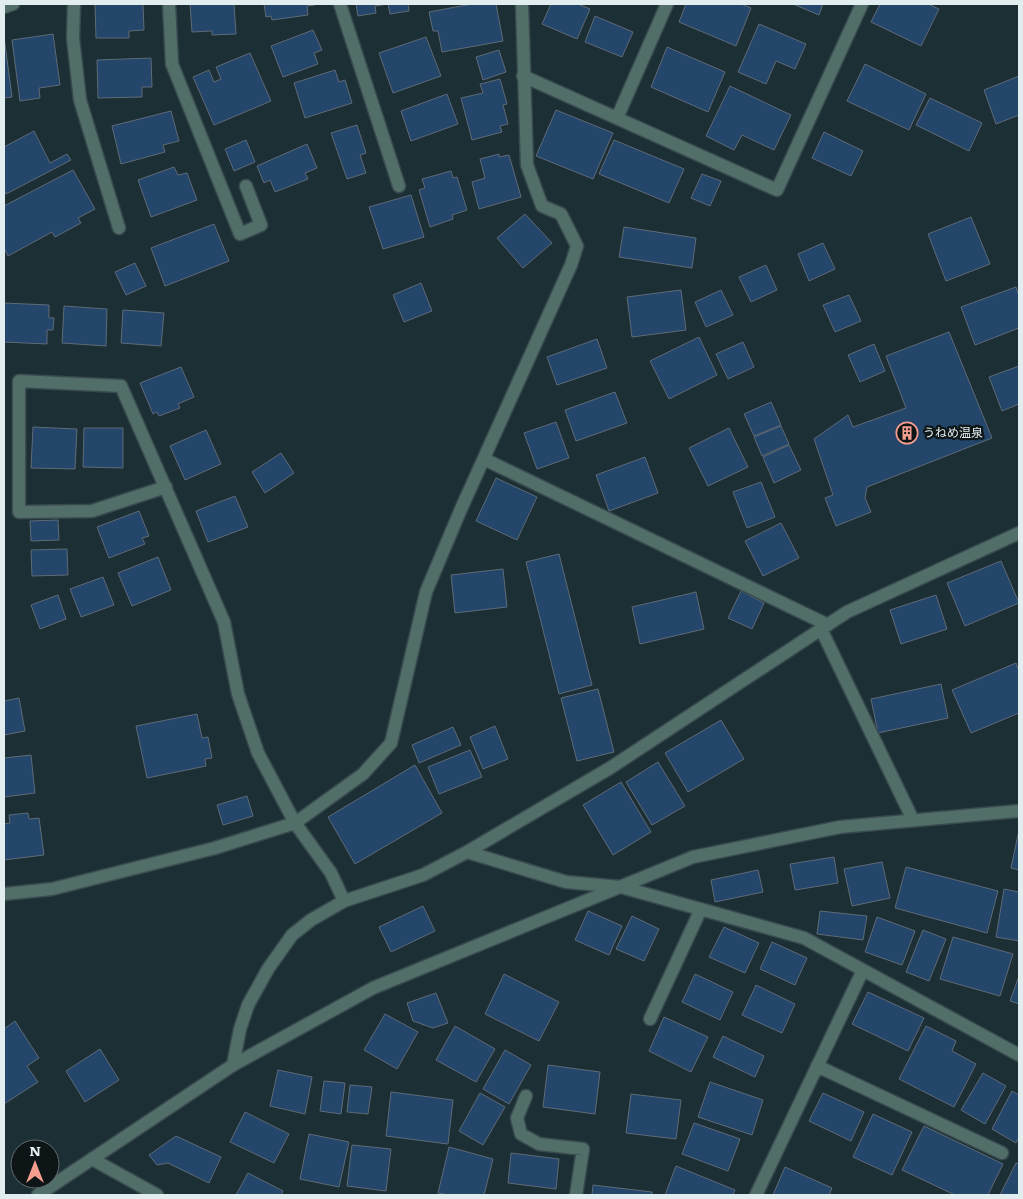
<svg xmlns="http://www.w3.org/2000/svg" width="1023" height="1199" font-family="Literata,'Noto Sans JP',serif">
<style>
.building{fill:#23466a;stroke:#5f6a78}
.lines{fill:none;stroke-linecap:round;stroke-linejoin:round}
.minor-casing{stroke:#384a4e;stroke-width:15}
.tertiary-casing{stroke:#384a4e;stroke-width:15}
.minor{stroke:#526e68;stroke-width:12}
.tertiary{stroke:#526e68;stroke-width:12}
.labels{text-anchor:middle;stroke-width:4.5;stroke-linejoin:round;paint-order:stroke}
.poi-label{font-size:12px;fill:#e2edf0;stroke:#0d1517;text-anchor:start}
</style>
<rect width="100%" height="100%" fill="#1c2f34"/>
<path class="building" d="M95 4H143L144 30 129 31V38H96Z
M190 4H234L236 34 212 35V31L192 32Z
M264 4H315V5L307 6 308 15 272 20 271 16 266 17Z
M356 4H408L409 11 390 14 388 4 375 6 376 13 358 16Z
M472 4H496L503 41 442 52 438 31H433L429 12Z
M551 4H578L590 9 577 39 542 24Z
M686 4H741L751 8 736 46 679 22Z
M793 4H823L819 15Z
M880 4H928L939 9 921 46 871 22Z
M595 16 633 32 622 57 585 42Z
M759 24 806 44 795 69 776 61 766 84 738 72Z
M313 30 322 50 314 53 318 64 283 77 271 46Z
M53 34 60 85 39 88 40 98 20 101 12 40Z
M4 37 12 97 4 98Z
M426 37 441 76 393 93 379 53Z
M667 47 725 72 708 112 651 87Z
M499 50 506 72 483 80 476 57Z
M250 53 271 101 214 125 193 77 209 70 214 82 221 79 216 67Z
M151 58 152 87H142V97L98 98 97 60Z
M865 64 926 94 909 130 847 101Z
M335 70 339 82 345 80 352 103 305 118 294 83Z
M1019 76V115L996 124 984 90Z
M500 79 507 104 503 105 508 124 500 126 502 132 472 140 461 98 483 93 480 84Z
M730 86 791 115 774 150 742 135 734 150 706 136Z
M447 94 458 124 411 141 401 111Z
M930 98 982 123 969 151 916 125Z
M556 110 613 133 593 179 536 156Z
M171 111 179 141 163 145 165 152 121 164 112 126Z
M357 125 366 153 360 155 366 173 347 179 331 133Z
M34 131 50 163 67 154 71 160 6 194 4 189V147Z
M824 132 863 151 851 176 812 158Z
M246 140 255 162 234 171 225 149Z
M614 140 684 169 669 203 599 174Z
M307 144 317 168 305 173 308 179 275 192 270 180 264 183 257 166Z
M499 154V157L509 155 521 197 479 209 472 182 485 178 480 159Z
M174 167 178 175 187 173 197 200 151 217 138 180Z
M73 170 95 209 78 218 81 223 55 237 52 232 8 256 4 248V206Z
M451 171 453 178 457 177 467 210 452 215 453 219 430 227 419 190 425 188 422 179Z
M702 174 721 181 710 206 691 198Z
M411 195 424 237 383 249 369 207Z
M525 214 552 243 523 268 497 238Z
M971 217 990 264 946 281 928 234Z
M214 224 229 261 165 286 151 248Z
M624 227 696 238 692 268 619 257Z
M823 243 835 269 809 281 798 254Z
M135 263 146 286 126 295 115 272Z
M766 265 777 290 751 302 739 277Z
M421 283 432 311 404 322 393 295Z
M1016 287 1019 296V328L975 345 961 307Z
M681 290 686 330 632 337 627 297Z
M721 290 733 315 706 327 695 302Z
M849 295 861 321 835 332 823 305Z
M4 303 49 305V318H54L53 330H47V344L4 342Z
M64 306 107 309 106 346 62 343Z
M123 310 164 313 161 346 121 343Z
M949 332 992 438 867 487 865 498 871 512 836 526 825 498 833 495 814 439 848 415 853 427 906 408 886 356Z
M699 337 717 375 669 399 650 361Z
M597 339 607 368 557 385 547 357Z
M743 342 754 367 728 379 716 354Z
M874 344 885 371 860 382 848 355Z
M1019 366V404L1002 411 989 377Z
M181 367 194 397 178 404 180 408 159 416 157 412 153 414 140 383Z
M615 392 627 423 576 441 565 410Z
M771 402 781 425 754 436 744 414Z
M556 422 569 458 537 469 524 433Z
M781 426 789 444 762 456 754 437Z
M33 427 77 429 75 469 31 468Z
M84 428H123V468L83 467Z
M729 428 748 467 708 486 689 448Z
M206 430 221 464 185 480 170 446Z
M789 445 801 470 774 483 763 457Z
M281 453 294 473 265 493 252 472Z
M645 457 658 493 609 511 596 475Z
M496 478 537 497 517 540 476 521Z
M761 482 775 517 747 528 733 492Z
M235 496 248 527 208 542 196 511Z
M139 511 149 536 142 538 145 544 109 558 97 527Z
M58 520 59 540 31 541 30 521Z
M781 523 799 558 763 576 745 541Z
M67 549 68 575 32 576 31 550Z
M559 554 592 685 559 694 526 562Z
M158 557 171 590 132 606 118 573Z
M1001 561 1019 603 965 626 947 583Z
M503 569 507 607 455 613 451 575Z
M103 577 114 605 81 617 70 589Z
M741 591 764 603 752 629 728 618Z
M696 592 704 629 640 644 632 607Z
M58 595 66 619 40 629 31 605Z
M936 595 947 629 901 644 890 610Z
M1016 663 1019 671V713L971 733 952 690Z
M941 684 948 718 878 733 871 699Z
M598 689 614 752 577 761 561 698Z
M19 698 25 731 4 735V701Z
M197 714 202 738 208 737 212 758 205 759 206 766 147 778 136 726Z
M721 720 744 759 688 792 665 753Z
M495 726 508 759 483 769 470 737Z
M453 727 461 745 419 763 412 745Z
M470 750 482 777 439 794 428 767Z
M31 755 35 793 4 797V758Z
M658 762 685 806 652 825 626 782Z
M415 765 442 813 355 864 328 817Z
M621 782 651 832 613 855 583 805Z
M247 796 253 816 223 825 217 805Z
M28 813 29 819 39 818 44 855 4 860V824L10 823 9 815Z
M1019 830V870L1011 868Z
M834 857 838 883 795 890 790 864Z
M882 862 890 898 852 906 844 869Z
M906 867 998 891 987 933 895 908Z
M758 870 763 892 715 902 711 880Z
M1004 889 1019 892V941L996 937Z
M423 906 435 931 391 952 379 927Z
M588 911 622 926 609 955 575 940Z
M820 911 867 916 863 940 817 934Z
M632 916 659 929 644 961 616 949Z
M877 917 915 931 902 965 865 952Z
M724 927 759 943 745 973 709 957Z
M923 930 946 939 929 981 906 972Z
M953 937 1013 954 1000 996 940 979Z
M772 942 807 958 795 985 760 969Z
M504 974 559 1002 539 1041 485 1014Z
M695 974 733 992 720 1020 682 1002Z
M1019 976V1004L1010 1001Z
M756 985 795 1004 782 1033 742 1015Z
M868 992 924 1018 908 1051 852 1024Z
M436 993 448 1023 433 1028 413 1021 407 1003Z
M385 1014 418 1032 397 1069 364 1050Z
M664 1017 708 1037 691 1072 649 1051Z
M15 1021 39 1058 27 1066 38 1082 4 1104V1029Z
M455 1026 495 1049 476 1082 436 1060Z
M926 1026 956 1041 952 1051 976 1064 954 1107 899 1079Z
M723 1036 764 1056 755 1077 713 1057Z
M100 1049 119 1080 85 1102 66 1071Z
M505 1050 531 1065 509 1104 483 1089Z
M548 1065 600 1072 595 1114 543 1107Z
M278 1070 312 1077 305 1114 270 1106Z
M983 1073 1006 1086 985 1124 961 1110Z
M324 1081 345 1083 341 1114 320 1111Z
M710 1082 763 1100 752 1135 698 1117Z
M350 1085 372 1087 368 1114 347 1112Z
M1012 1091 1019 1095V1137L1016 1143 992 1129Z
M391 1092 453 1100 448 1144 386 1136Z
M480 1093 505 1107 483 1145 459 1131Z
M823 1093 864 1112 851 1141 809 1121Z
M631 1094 681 1100 676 1139 626 1133Z
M245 1112 289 1134 274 1163 230 1142Z
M873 1114 912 1132 892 1175 853 1157Z
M694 1123 740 1139 728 1171 682 1154Z
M924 1126 1003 1164 988 1195H955L902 1170Z
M309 1134 349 1142 339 1187 300 1179Z
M176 1136 221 1157 209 1183 168 1163 157 1165 149 1155Z
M352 1145 391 1149 386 1191 347 1186Z
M449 1147 493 1159 484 1195H448L438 1193Z
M511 1153 559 1159 556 1189 508 1183Z
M1016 1163 1019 1164V1195H1000Z
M676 1166 735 1190 733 1195H665Z
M785 1167 832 1188 829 1195H773Z
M248 1173 283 1191 281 1195H236Z
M593 1185 652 1192V1195H592Z"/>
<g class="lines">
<g class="minor-casing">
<path id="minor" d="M74 4 73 38 80 100 119 228
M169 4 172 64 240 234 261 225 246 186
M340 4 399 186
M4 7 13 4
M523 76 777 190 862 4
M617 118 667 4
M484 459 828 625
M166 487 92 511 19 512V381L121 386 224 622 238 694 258 753 295 823 331 873 344 901
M821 629 913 820
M467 852 566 882 621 887 804 938 1019 1055
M4 894 52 889 215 848 295 823 363 774 391 743 426 592 461 509 571 265 577 246 561 214 542 206 527 165 522 4
M650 1019 701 909
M233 1065 240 1029 248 1005 268 969 292 935 311 920 344 901 423 875 467 852 610 768 847 612 1019 533
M817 1066 1002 1153
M526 1096 517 1118 521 1134 539 1144 583 1149 576 1195
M92 1159 157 1195
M756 1195 863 970"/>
</g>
<g class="tertiary-casing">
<path id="tertiary" d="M38 1195 233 1065 373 988 693 857 840 827 1019 811"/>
</g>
<use href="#minor" class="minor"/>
<use href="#tertiary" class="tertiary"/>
</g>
<defs>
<g id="building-ring" transform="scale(1.125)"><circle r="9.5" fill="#0d1517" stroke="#f59d8f" stroke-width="1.5"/><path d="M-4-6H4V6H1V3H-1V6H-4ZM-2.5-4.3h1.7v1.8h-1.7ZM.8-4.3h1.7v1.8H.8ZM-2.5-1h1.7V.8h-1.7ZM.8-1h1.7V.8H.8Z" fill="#f59d8f"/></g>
</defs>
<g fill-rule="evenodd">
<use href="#building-ring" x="907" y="433"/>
</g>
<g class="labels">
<g class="poi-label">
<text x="923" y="437">うねめ温泉</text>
</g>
</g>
<rect width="1023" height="1199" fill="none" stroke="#e2edf0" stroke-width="10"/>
<g transform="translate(35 1164)"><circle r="24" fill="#0d1517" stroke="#626b6e"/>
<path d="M0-4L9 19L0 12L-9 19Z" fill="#f59d8f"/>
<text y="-8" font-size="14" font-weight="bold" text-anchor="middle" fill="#e2edf0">N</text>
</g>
</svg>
